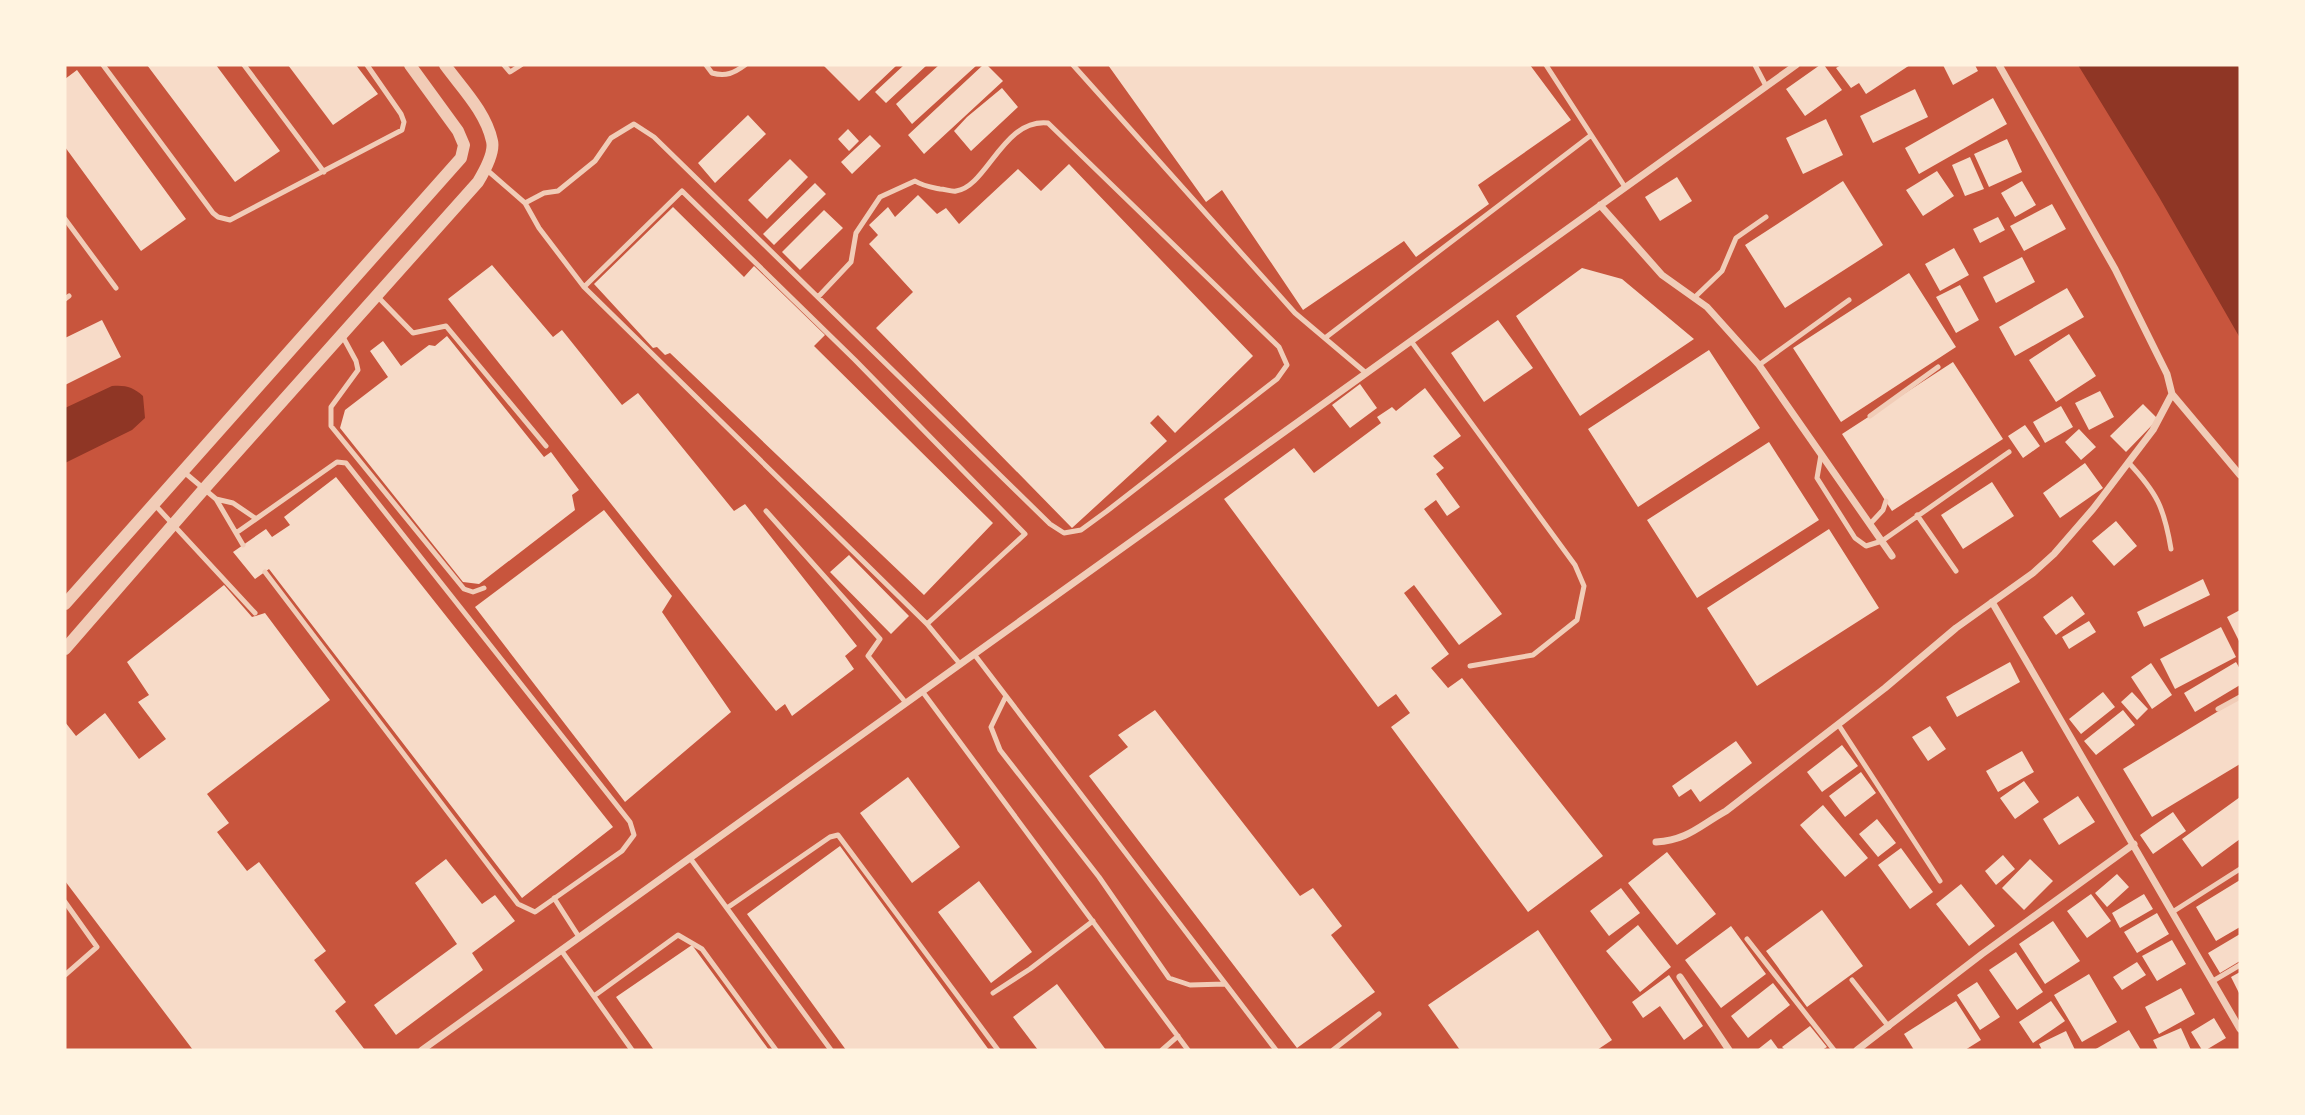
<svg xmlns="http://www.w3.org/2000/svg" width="2305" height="1115" font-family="'Open Sans',sans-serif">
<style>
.water{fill:#8f3625}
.building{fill:#f7dbc8}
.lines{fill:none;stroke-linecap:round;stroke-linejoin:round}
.service{stroke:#f1ccb7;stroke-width:5}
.minor{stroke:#f1ccb7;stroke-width:7}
.tertiary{stroke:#f1ccb7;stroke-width:12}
</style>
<rect width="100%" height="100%" fill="#c8553d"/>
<path class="water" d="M2078 65H2237L2240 70V338L2159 197Z
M112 386C126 385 133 387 143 396L145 418 132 430 65 463V408Z"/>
<path class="building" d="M147 65H216L280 151 235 182Z
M288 65H356L378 94 333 125Z
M823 65H897L859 101Z
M904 65H927L886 103 875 92Z
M939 65H977L912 124 896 104Z
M983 65H987L1003 81 924 154 908 135Z
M1108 65H1530L1571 120 1478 185 1489 204 1416 257 1404 241 1303 310 1222 190 1206 202Z
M1820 65H1824L1842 90 1805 116 1786 89Z
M1841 65H1910L1866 94 1859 83 1851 88 1836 68Z
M1943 65H1975L1978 71 1953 85Z
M77 70 186 219 141 251 65 147V79Z
M1002 88 1018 107 971 151 954 131 967 117Z
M1915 89 1928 117 1873 143 1860 116Z
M1993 98 2007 124 1919 174 1905 148Z
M748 115 766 134 715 183 698 163Z
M1826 119 1843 155 1803 174 1786 138Z
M848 129 859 141 849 151 838 139Z
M870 135 881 146 852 174 841 162Z
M2007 139 2022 172 1989 187 1974 154Z
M1970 157 1984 189 1965 196 1952 165Z
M790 159 808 177 767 219 748 200Z
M1069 164 1253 356 1175 433 1158 415 1150 423 1167 441 1072 528 876 328 913 292 869 244 878 235 869 225 888 207 895 217 918 195 937 214 946 208 959 224 1018 169 1041 191Z
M1937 171 1954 196 1923 216 1906 190Z
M1677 177 1692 201 1660 221 1645 197Z
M1843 181 1883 245 1785 308 1745 245Z
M2022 181 2036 205 2015 217 2001 193Z
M815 183 826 194 774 245 763 234Z
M2052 204 2066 229 2024 251 2010 226Z
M673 207 744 277 754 266 825 335 814 346 993 523 924 595 670 353 665 355 657 347 653 348 594 284Z
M824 210 843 228 800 270 782 252Z
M1998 217 2005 230 1980 243 1973 229Z
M1954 248 1969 275 1940 291 1925 264Z
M2022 257 2035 282 1996 303 1983 277Z
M492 265 553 337 562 330 622 405 638 393 734 511 745 504 857 646 845 656 854 669 792 716 785 704 776 711 448 299Z
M1582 268 1622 279 1694 339 1580 416 1516 316Z
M1909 273 1956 347 1841 422 1793 348Z
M1960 285 1979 320 1956 333 1936 297Z
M2067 288 2084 317 2015 356 1999 327Z
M102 320 121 357 65 385V338Z
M1498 320 1533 368 1484 402 1451 353Z
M2069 334 2096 376 2056 402 2029 360Z
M447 336 544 457 551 452 579 490 572 495 575 510 479 584 463 582 340 428 345 410 388 377 370 351 383 341 401 366 429 345 435 346Z
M1709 350 1760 428 1638 507 1588 429Z
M1953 362 2003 439 1892 511 1842 434Z
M1360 384 1377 408 1350 428 1332 405Z
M1425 388 1461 436 1433 456 1444 468 1436 474 1460 507 1447 516 1436 500 1424 509 1502 614 1459 645 1414 585 1404 593 1449 654 1431 668 1448 688 1462 678 1603 856 1528 912 1391 727 1410 713 1396 694 1378 707 1224 499 1294 448 1314 473 1381 423 1377 417 1392 407 1396 411Z
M2100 391 2114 417 2089 430 2075 403Z
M2143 404 2158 419 2126 452 2110 436Z
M2061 406 2073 427 2045 443 2033 422Z
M2025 425 2040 446 2023 458 2008 436Z
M2079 429 2096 447 2081 460 2065 442Z
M1769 442 1819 520 1697 598 1647 520Z
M2085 463 2103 488 2060 518 2043 493Z
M336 477 613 827 522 898 269 569 255 579 233 552 266 529 272 537 290 525 284 517Z
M1992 482 2014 516 1963 549 1941 515Z
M604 510 672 596 662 612 731 712 625 802 475 607Z
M2116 521 2137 546 2114 566 2092 541Z
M1829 529 1879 608 1757 686 1707 608Z
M849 555 909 616 891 634 830 572Z
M2203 579 2210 595 2144 627 2137 612Z
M224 585 252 617 265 613 330 700 207 794 229 823 217 832 247 871 259 862 326 951 314 960 346 1002 335 1011 365 1050H193L65 881V722L76 736 105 713 139 759 166 739 138 702 149 695 127 662Z
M2072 596 2085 614 2056 635 2043 617Z
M2240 610V643L2227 617Z
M2089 621 2096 632 2069 649 2062 637Z
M2221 627 2236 657 2175 689 2160 659Z
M2010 662 2020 682 1957 717 1946 697Z
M2236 662 2240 669V685L2195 712 2184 693Z
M2151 663 2172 695 2152 709 2131 677Z
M2103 692 2115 707 2081 734 2069 719Z
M2132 692 2148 709 2137 720 2121 702Z
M2240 698V764L2152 817 2123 769Z
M1155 710 1300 896 1313 888 1342 926 1331 935 1375 992 1297 1048 1089 776 1128 747 1118 735Z
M2123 710 2135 725 2096 755 2084 741Z
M1930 726 1946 749 1928 761 1912 737Z
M1736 741 1752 763 1700 802 1691 789 1679 797 1672 786Z
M1842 745 1858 766 1822 792 1807 772Z
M2022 751 2034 772 1998 792 1986 771Z
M1861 772 1876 793 1845 817 1829 796Z
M908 777 960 847 912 883 860 813Z
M2024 781 2039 802 2015 819 2000 798Z
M2078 796 2095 822 2059 845 2043 819Z
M2240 797V839L2202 867 2182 839Z
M1823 805 1868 858 1845 877 1800 825Z
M2173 812 2186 831 2153 854 2140 835Z
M1877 819 1896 843 1878 857 1859 834Z
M840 846 989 1050H846L747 914Z
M1901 848 1933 892 1910 909 1878 865Z
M1667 852 1716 914 1677 945 1628 883Z
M2003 855 2015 869 1996 885 1985 871Z
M446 859 482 904 495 895 515 921 472 953 483 970 396 1035 374 1005 457 944 415 883Z
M2030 859 2053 881 2024 910 2002 888Z
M2117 874 2129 887 2107 907 2095 893Z
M2240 880V927L2216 941 2196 907Z
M979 881 1032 952 991 983 938 912Z
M1961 884 1995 926 1969 946 1936 904Z
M1621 888 1640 913 1609 936 1590 911Z
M2091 894 2111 921 2087 938 2067 911Z
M2144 894 2153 909 2120 928 2112 913Z
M1822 910 1863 966 1807 1007 1766 951Z
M2157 913 2169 934 2137 953 2124 932Z
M2053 921 2080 961 2045 984 2019 944Z
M1638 925 1671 967 1640 992 1606 951Z
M1731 926 1766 974 1721 1008 1685 960Z
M1538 930 1612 1040 1597 1050H1460L1428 1005Z
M2240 934V961L2220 973 2208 953Z
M2172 940 2186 964 2157 981 2142 956Z
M692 945 769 1050H654L616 997Z
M2016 952 2043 992 2017 1010 1989 970Z
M2137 962 2146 975 2122 990 2113 977Z
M2240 972V995L2231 977Z
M2089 974 2117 1022 2082 1042 2054 995Z
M1669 975 1703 1026 1684 1040 1660 1006 1643 1018 1632 1002Z
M1977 982 2000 1017 1980 1030 1957 995Z
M1773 983 1790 1005 1748 1038 1731 1016Z
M1057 984 1106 1050H1038L1013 1017Z
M2181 988 2195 1014 2159 1034 2145 1007Z
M1956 1001 1981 1040 1965 1050H1914L1904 1034Z
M2051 1001 2065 1021 2033 1043 2019 1022Z
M2214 1018 2226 1038 2206 1050H2202L2191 1032Z
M1810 1026 1827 1047 1822 1050H1785L1782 1047Z
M2181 1028 2191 1050H2158L2153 1040Z
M2129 1030 2141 1050H2094Z
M2066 1031 2075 1050H2042L2039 1044Z
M1771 1039 1779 1050H1757Z"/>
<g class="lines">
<path class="service" d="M103 65 213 213 218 217 230 220 402 130 404 122 401 114 367 65
M244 65 324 172
M504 65 510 72 521 65
M706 65 712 73C726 77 734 73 745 65
M1073 65 1295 313 1366 373
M1546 65 1625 187
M1755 65 1766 86
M487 170 525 203 539 228 584 287 927 624 960 664
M525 203 544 193 558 191 595 161 611 138 634 124 654 137 1050 524 1064 533 1081 530 1107 511 1277 379 1287 365 1279 347 1048 123C1003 118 987 187 956 191 952 192 945 189 940 189 930 187 923 186 915 181L880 197 856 233 851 262 818 297
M65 219 116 288
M584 287 682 191 855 360 1025 534 927 624
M376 295 413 333 446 326 546 446
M1694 298 1722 271 1736 238 1766 217
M65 299 69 296
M343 337 356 361 358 370 331 407V426L464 589 473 592 484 588
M1325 338 1590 136
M1411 341 1575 565 1584 586 1577 620 1533 655 1470 666
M1759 365 1849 300
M1870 416 1938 367
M1821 455 1817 478 1855 538 1866 546 1882 541 2009 452
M2128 462C2157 493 2164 507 2171 549
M184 472 216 499 243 545
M216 499 233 503 255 518
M155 505 255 613
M766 511 880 639 868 656 906 703
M1917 515 1956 571
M1870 524 1883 510 1886 501
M236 533 337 462 346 463 630 822 634 835 622 851 535 912 518 904 265 572
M974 654 1276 1050
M922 691 1188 1050
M1006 696 991 727 1000 750 1099 877 1169 978 1190 985 1225 984
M2218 709 2240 697
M1838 724 1940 881
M690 858 831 1050
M554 898 579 937
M65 902 97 947 65 975
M727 908 830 837 838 835 998 1050
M2174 911 2240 869
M1747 939 1834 1050
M561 950 632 1050
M1852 980 1889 1027
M2213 981 2240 965
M993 993 1030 969 1093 921
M594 996 678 935 702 949 776 1050
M1162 1050 1178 1036
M1333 1050 1379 1014"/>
<path class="minor" d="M1999 65 2115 269 2167 374 2172 394 2240 475
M1600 205 1662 275 1707 307 1759 365 1892 556
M1992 602 2240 1029
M1656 842C1688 840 1699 826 1726 811L1885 688 1956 628 2033 573 2054 554 2093 509 2153 430 2172 394
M1680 977 1729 1050
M422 1050 1796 65
M1857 1050 1982 954 2134 844"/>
<path class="tertiary" d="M65 604 461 158 464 145 458 131 410 65
M65 649 204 489 478 182C484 172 495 153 492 141 486 112 461 87 445 65"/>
</g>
<rect width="2305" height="1115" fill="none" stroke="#fff3e0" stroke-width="133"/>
</svg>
